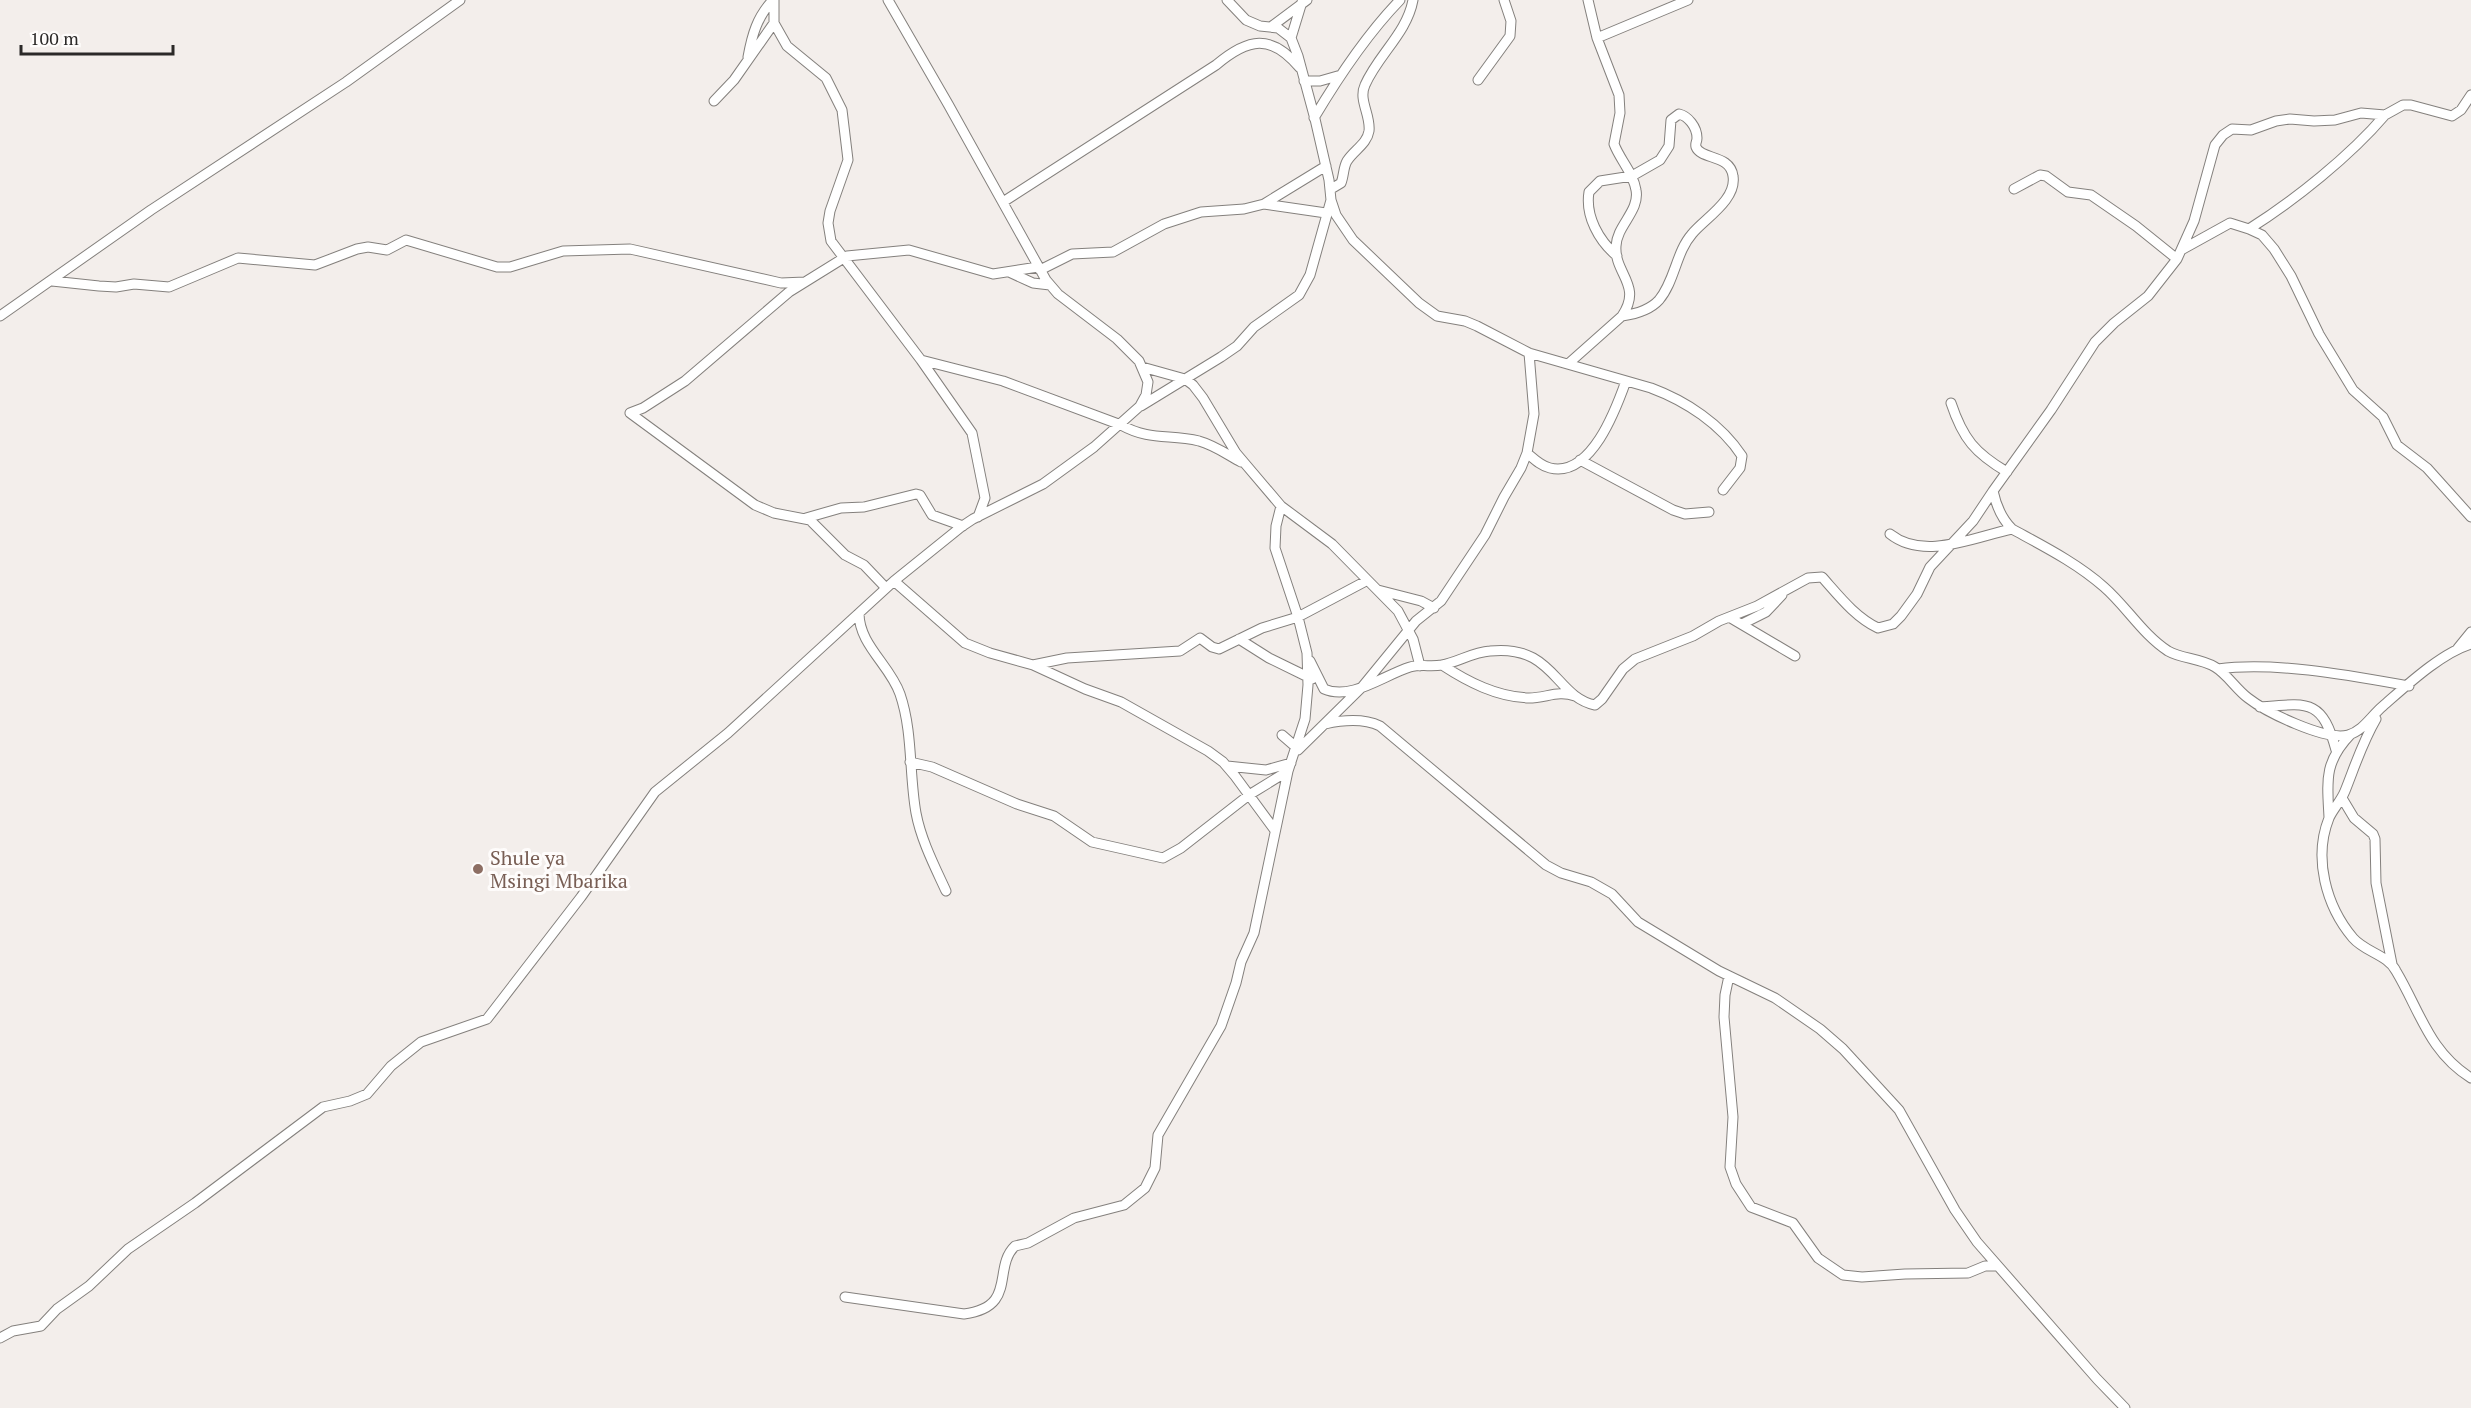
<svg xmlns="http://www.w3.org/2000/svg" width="2471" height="1408" font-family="'PT Serif',serif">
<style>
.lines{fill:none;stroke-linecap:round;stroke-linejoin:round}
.minor-casing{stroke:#84807d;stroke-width:11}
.minor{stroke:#fff;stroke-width:9}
.education-dot{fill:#8d6e63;stroke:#fefcfb;stroke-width:2}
.labels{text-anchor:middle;stroke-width:6;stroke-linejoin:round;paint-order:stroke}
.education-label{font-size:20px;fill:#785e54;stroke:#fefcfb;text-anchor:start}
</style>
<rect width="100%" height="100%" fill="#f3eeeb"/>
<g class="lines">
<g class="minor-casing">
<path id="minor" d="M774 0V23L787 46 826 78 842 110 848 160 830 211 828 223 831 241 921 360 972 433 985 498 978 517
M1227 0 1246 20 1260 26 1278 28 1291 38 1298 56 1315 119 1329 180 1331 200 1336 215 1353 240 1419 303 1437 316 1465 321 1477 326 1529 353 1651 388C1686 401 1721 424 1742 456L1740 468 1723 490
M1272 26 1307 0
M1291 38 1302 2
M1597 38 1688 0
M748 57C752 35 757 17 773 0
M1478 80 1510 36 1511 21 1504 0
M1304 81H1320L1341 75
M2471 95 2461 110 2452 116 2411 105H2403L2385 115 2361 113 2335 120 2314 121 2290 119 2276 121 2251 130 2232 129 2223 135 2215 145 2194 221 2177 259 2148 296 2114 323 2095 342 2051 410 1993 491C1996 505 2001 518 2012 529 2043 546 2077 563 2104 587 2126 606 2143 635 2168 651 2182 659 2200 658 2215 667 2227 674 2236 689 2248 698 2266 712 2325 741 2348 735 2363 731 2371 716 2383 706 2406 686 2441 653 2471 644
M714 101 734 80 774 23
M1314 118C1339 76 1367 34 1400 0
M1331 189 1341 183C1344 176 1343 168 1347 161 1354 150 1367 144 1369 131 1371 115 1358 100 1365 85 1378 55 1407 33 1413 0
M2014 189 2040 175 2046 176 2068 192 2091 195 2136 226 2177 259
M1003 202 1216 65C1248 38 1271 33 1300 68
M1264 204 1326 213
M2249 229C2295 200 2350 156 2385 115
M2183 249 2230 223 2249 229 2262 235 2274 249 2291 276 2319 334 2353 390 2383 417 2397 445 2427 468 2471 517
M1617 256C1599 241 1585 216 1589 192L1600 181 1632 176 1660 160 1669 146 1671 120 1679 114C1688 116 1697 127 1697 138 1697 142 1695 143 1696 147 1701 160 1730 154 1733 176 1737 200 1704 219 1692 234 1676 252 1675 281 1659 300 1650 310 1636 314 1622 316
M1040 270 1072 254 1113 252 1164 224 1201 212 1244 209 1264 204 1326 166
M1009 272 1033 283 1050 285
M52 281 99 286 116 287 134 284 169 287 238 258 315 265 357 249 368 247 387 250 406 240 497 267H510L563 251 630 249 781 283 805 282
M0 316 151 210 346 82 460 0
M921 360 1003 381 1121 425C1150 441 1169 434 1199 441 1214 445 1228 455 1241 462
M1568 364 1622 316C1643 285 1614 274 1616 246 1617 225 1640 211 1636 190 1633 172 1620 160 1614 144L1620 113 1619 95 1597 38 1588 0
M1951 403C1963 439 1975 453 2007 472
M1141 406 1221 357 1237 346 1254 327 1299 295 1310 275 1331 200
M630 413 643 408 685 381 789 292 847 256 909 250 993 274 1038 267
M630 413 755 505 774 513 810 520 845 555 864 565 886 588
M1527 453C1534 459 1541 466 1550 468 1591 478 1616 409 1626 381
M1580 460 1673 510 1685 514 1709 512
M1281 506 1332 544 1398 611 1413 639 1420 666
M806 518 841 508 864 507 916 494 920 495 932 515 963 526
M1890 534C1924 561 1974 537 2012 529
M894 581 965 643 990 653 1033 665 1085 689 1121 702 1208 751 1223 762 1235 776 1274 829
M1378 590 1421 601 1434 608
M859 613C859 645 890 665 900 694 913 732 909 774 916 813 921 840 935 867 946 891
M1729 617 1795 656
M1742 624 1766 612 1782 595
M1239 639 1269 658 1312 679
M2458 648 2471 632
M1310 661 1324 689C1351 701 1384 675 1410 667 1421 664 1431 667 1442 665 1458 662 1473 652 1490 651 1554 644 1555 697 1595 705L1602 699 1623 669 1635 659 1693 636 1719 621 1757 606 1808 578 1822 577C1839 596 1855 617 1878 628L1893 624 1901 616 1917 594 1930 567 1973 521 1993 491
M1033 665 1067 658 1180 651 1200 638 1212 647 1219 649 1262 628 1298 617 1366 581
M1442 665C1468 682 1497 697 1529 698 1546 698 1558 690 1575 696
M2218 669C2275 661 2353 676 2409 686
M2260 707C2309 703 2322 699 2336 750
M2376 719C2362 743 2355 766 2345 791 2341 801 2333 809 2329 818 2313 858 2326 906 2353 938 2365 952 2388 955 2396 971 2420 1011 2429 1052 2471 1078
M1325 724C1343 720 1363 718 1380 726L1546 865 1561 873 1591 882 1612 894 1638 922 1719 971 1775 998 1820 1029 1843 1049 1899 1110 1955 1210 1977 1242 2097 1379 2125 1408
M1282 735 1297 748
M1298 750 1362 687 1416 621 1441 601 1485 535 1504 497 1521 468 1527 453 1534 414 1529 353
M910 762 932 767 1017 804 1054 816 1092 842 1163 858 1181 848 1249 795 1288 771
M1227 766 1266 770 1291 763
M2342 798 2354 818 2373 834 2375 839 2376 883 2392 964
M2329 817C2327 780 2324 762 2351 734
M1729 976 1725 995 1724 1017 1733 1117 1730 1167 1736 1184 1751 1207 1793 1223 1818 1258 1843 1275 1862 1277 1905 1274 1968 1273 1985 1266H1998
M845 1297 964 1314C1018 1307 992 1268 1015 1246L1028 1243 1074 1218 1124 1205 1145 1188 1155 1168 1158 1135 1221 1026 1236 983 1241 962 1254 933 1288 771 1305 719 1308 685 1307 653 1298 617 1275 548 1276 526 1281 506 1236 453 1203 398 1193 385 1185 379 1142 367
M0 1338 13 1331 41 1326 57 1309 89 1286 128 1249 195 1203 323 1107 350 1101 367 1094 391 1066 421 1042 487 1019 581 897 655 792 728 733 894 581 961 527 973 519 1043 484 1094 447 1140 406 1146 395 1148 382 1139 361 1117 339 1058 294 1046 280 948 104 888 0"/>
</g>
<use href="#minor" class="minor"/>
</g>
<circle class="education-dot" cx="478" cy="869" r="6"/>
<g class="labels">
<g class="education-label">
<text x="490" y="865">Shule ya<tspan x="490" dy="23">Msingi Mbarika</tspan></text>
</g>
</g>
<path d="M21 45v9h152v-9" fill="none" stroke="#2b2928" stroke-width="3"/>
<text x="30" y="45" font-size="18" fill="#2b2928" stroke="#fefcfb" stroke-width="4.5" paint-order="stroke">100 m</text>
</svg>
